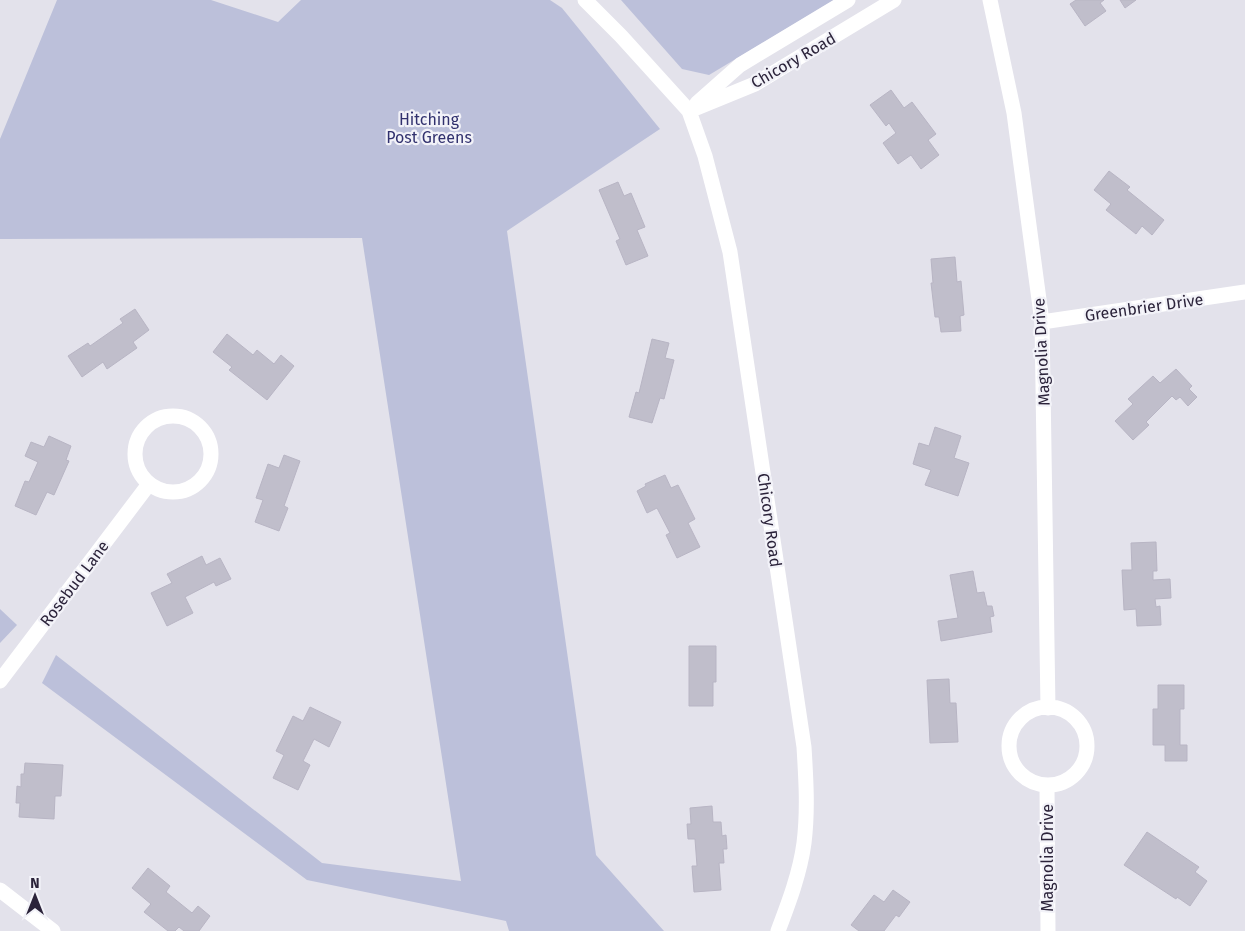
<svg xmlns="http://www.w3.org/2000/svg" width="1245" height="931" font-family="'Fira Sans',sans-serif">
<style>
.green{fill:#bcc0da}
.building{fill:#c0becb;stroke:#b8b5c4}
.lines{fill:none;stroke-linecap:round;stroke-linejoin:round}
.minor{stroke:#fff;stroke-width:15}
.labels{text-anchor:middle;stroke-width:4.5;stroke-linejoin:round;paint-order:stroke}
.street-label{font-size:16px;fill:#2b233a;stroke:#f2f2f8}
.park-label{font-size:16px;fill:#31316e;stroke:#f2f2f8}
</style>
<rect width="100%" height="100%" fill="#e3e2eb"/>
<path class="green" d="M57 0H211L278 22 301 0H550L562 8 660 129 507 231 596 855 664 931H509L506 921 307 880 42 683 56 655 322 863 461 881 362 238 0 239V139Z
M621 0H834L709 75 682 69Z
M0 609 17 625 0 643Z"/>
<path class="building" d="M1076 0H1104L1100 3 1106 11 1085 26 1070 4Z
M1120 0H1136L1125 8Z
M891 90 904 108 912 102 936 134 928 140 939 155 921 169 911 155 898 164 883 143 896 133 889 123 886 126 870 105Z
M1109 171 1130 187 1127 190 1164 220 1152 235 1142 226 1136 234 1106 210 1111 204 1094 190Z
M618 182 624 196 631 193 645 227 637 230 648 256 626 265 616 241 620 239 599 190Z
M955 257 957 282 961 281 964 315 960 316 961 331 941 332 939 317H935L931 283H933L931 259Z
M135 309 149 330 133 342 137 348 107 369 103 362 82 377 68 356 88 343 90 346 123 323 120 319Z
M227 334 253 355 257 350 274 364 281 355 294 366 267 400 229 370 232 367 213 352Z
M652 339 669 343 665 358 674 360 664 399 660 398 652 423 629 417 636 392 639 393Z
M1176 369 1192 386 1189 389 1197 397 1188 406 1180 397 1176 400 1172 396 1146 422 1149 425 1133 440 1115 421 1133 404 1128 399 1153 376 1160 383Z
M935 427 961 436 954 458 969 463 958 496 925 485 931 470 913 464 919 443 929 446Z
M49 436 71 446 66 460 69 461 54 495 47 492 36 515 15 506 25 481 29 482 38 462 25 456 31 442 44 447Z
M284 455 300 461 284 506 288 508 279 531 255 522 263 500 256 498 268 464 279 468Z
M665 475 671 488 678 485 695 519 688 523 700 547 677 558 666 535 670 533 657 508 647 513 637 491 646 486 645 484Z
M1156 542 1157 571H1153V580L1170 579 1171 598 1155 599 1156 607 1160 606 1161 625 1137 626 1136 609 1124 610 1122 570H1132L1131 543Z
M202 556 206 565 220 558 231 579 216 586 214 582 185 597 193 613 167 626 151 593 172 583 167 574Z
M973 571 977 593 984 592 987 606H992L994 616 990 617 992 632 941 641 938 621 958 618 950 575Z
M689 646H716V682H713V706H689Z
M949 679 950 703H956L958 742 930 743 927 680Z
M1158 685H1184V709H1180V745H1187V761H1165V745H1153V709H1158Z
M310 707 341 722 329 747 314 739 303 761 310 765 298 790 273 778 284 755 276 751 293 716 303 721Z
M25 763 63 765 61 796H55L54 819 19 817 20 803H16L17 786 21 787V774H24Z
M712 806 713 822H721L722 836 726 835 727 849H723L724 863H719L721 890 694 892 692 866H697L695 839H688L687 824H691L690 808Z
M1147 832 1199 867 1195 872 1207 881 1190 906 1177 897 1176 899 1124 865Z
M148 868 170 886 166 892 192 913 198 906 210 916 199 931H184L179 927 175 931H168L144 912 151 904 132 888Z
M893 890 910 902 899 917 896 915 884 931H859L851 925 874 895 884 902Z"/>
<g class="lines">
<path class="minor" d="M585 0 621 36 689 111 705 156 730 252 804 747C806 779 808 811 804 843 800 873 789 902 778 931
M990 0 1014 113 1042 322 1048 708
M697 103 740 65 848 0
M689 111 755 84 894 0
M1042 322 1245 292
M135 454a38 38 0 1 1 76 0a38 38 0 1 1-76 0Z
M0 681 149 484
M1009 746a39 39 0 1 1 78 0a39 39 0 1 1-78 0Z
M1047 785 1048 931
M0 890 53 931"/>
</g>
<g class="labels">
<g class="street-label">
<text transform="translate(793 60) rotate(-30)" y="6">Chicory Road</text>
<text transform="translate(1144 307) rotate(-8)" y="6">Greenbrier Drive</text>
<text transform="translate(1041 352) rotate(-93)" y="6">Magnolia Drive</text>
<text transform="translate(770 520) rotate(82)" y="6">Chicory Road</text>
<text transform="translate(74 583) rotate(-53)" y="6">Rosebud Lane</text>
<text transform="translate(1047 858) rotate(-90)" y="6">Magnolia Drive</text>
</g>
<g class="park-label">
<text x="429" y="125">Hitching<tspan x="429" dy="18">Post Greens</tspan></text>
</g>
</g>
<g transform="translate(35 896)" stroke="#f2f2f8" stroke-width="4" paint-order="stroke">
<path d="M0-4L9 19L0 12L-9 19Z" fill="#2b233a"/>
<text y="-8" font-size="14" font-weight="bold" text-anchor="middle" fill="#2b233a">N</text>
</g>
</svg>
